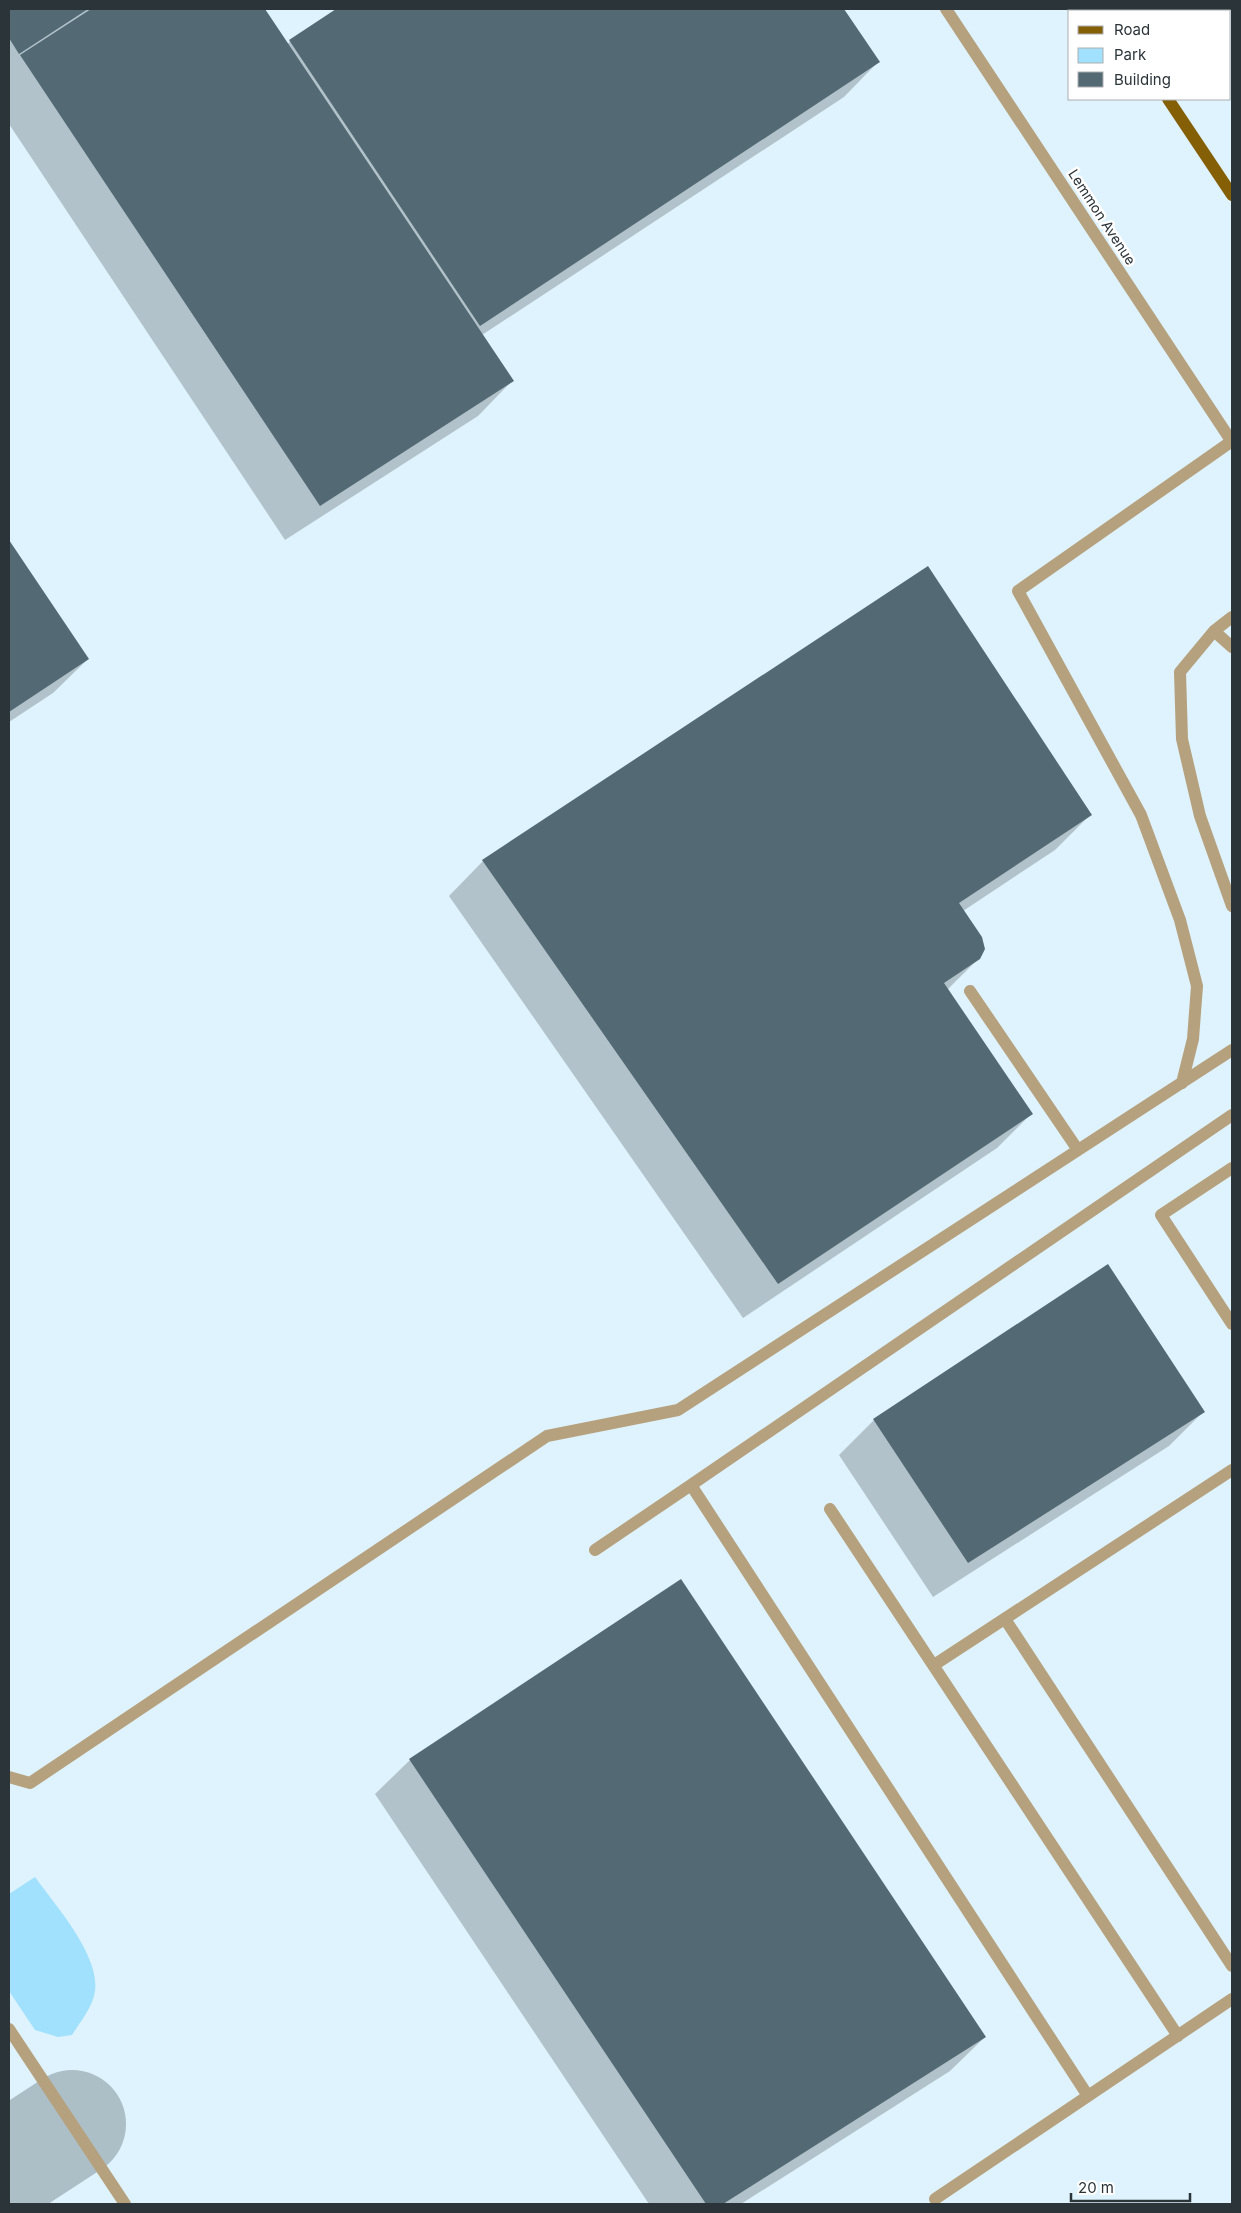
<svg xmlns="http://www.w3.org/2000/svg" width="1241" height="2213" font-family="Inter,sans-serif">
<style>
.green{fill:#a1e1fe}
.shadow{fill:#0003}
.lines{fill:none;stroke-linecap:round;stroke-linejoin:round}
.taxiway{stroke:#acbec6;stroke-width:108}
.building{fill:#536a74}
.minor{stroke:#b6a17e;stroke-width:12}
.major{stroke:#855f06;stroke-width:12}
.labels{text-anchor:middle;stroke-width:5;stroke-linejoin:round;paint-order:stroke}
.street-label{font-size:14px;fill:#2a3439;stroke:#fff}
</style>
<rect width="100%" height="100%" fill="#def3fd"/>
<path class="green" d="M35 1877C55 1905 100 1955 95 1991 93 2007 80 2022 72 2035L58 2037 35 2030 9 1991V1894Z"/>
<path class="shadow" d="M9 9H264L287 44 338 9H843L878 62 844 97 482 335 512 381 478 416 285 540 9 124Z
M9 541 88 659 53 693 9 722Z
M1090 815 1055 850 963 911 979 958 947 990 1031 1114 997 1148 743 1318 449 896 483 861Z
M1108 1266 1203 1412 1169 1446 933 1597 839 1455 874 1420Z
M410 1760 985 2037 950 2071 741 2204H649L375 1794Z"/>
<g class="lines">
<path class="taxiway" d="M9 2165 72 2124"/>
</g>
<path class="building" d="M9 9H88L19 54 9 38Z
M91 9H265L514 381 320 506 20 55Z
M336 9H844L880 62 480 326 289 40Z
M9 540 89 659 9 712Z
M928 566 1092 815 959 903 982 937 985 949 980 959 944 983 1033 1114 778 1284 482 860Z
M1108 1264 1205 1412 968 1563 873 1419Z
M681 1579 986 2037 723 2204H706L409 1759Z"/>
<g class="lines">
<path class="minor" d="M946 9 1232 442
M1232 617 1214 631 1180 672 1182 739 1200 816 1232 906
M1214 631 1232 647
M970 991 1078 1150
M1182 1083 1193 1039 1197 986 1180 920 1141 815 1018 591 1232 441
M1232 1115 691 1485 1088 2096 1232 1999
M1232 1168 1161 1215 1232 1324
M830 1509 1178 2036
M595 1550 691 1485
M1005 1619 1232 1966
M934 1665 1232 1470
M9 1777 30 1783 547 1436 678 1410 1232 1050
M9 2029 125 2204
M935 2199 1088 2096"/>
<path class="major" d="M1109 9 1110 11
M1168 99 1232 195"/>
</g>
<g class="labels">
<g class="street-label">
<text transform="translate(1102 217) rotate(57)" y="5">Lemmon Avenue</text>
</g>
</g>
<rect width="1241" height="2213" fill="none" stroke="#2a3439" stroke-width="20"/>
<rect x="1068" y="10" width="162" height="90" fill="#ffffff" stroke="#aaaeb0"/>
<rect x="1078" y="26" width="25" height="8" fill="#855f06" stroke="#aaaeb0"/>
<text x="1114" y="35" font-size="15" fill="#2a3439">Road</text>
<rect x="1078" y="48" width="25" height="15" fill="#a1e1fe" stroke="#aaaeb0"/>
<text x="1114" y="60" font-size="15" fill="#2a3439">Park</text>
<rect x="1078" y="72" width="25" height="15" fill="#536a74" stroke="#aaaeb0"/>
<text x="1114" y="85" font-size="15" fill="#2a3439">Building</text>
<path d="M1071 2193v8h119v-8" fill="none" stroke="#2a3439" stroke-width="2.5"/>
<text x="1078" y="2193" font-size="15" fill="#2a3439" stroke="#ffffff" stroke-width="4" paint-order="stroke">20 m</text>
</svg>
